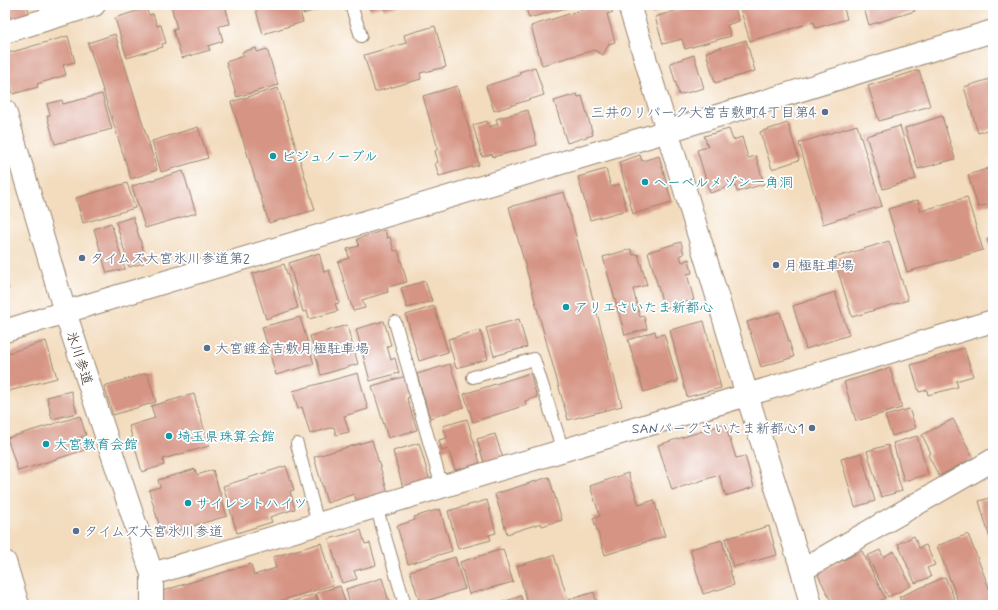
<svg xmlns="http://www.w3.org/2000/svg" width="998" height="610" font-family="Mynerve,'Klee One',sans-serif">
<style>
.building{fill:#d69484}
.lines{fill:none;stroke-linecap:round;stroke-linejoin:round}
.lane-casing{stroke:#97836e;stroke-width:14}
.street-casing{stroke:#97836e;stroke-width:24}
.lane{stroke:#fff;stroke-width:12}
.street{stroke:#fff;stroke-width:22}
.service-dot{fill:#5c6f8a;stroke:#fff;stroke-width:1.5}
.culture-dot{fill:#0f9aa8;stroke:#fff;stroke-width:1.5}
.labels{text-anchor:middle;stroke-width:3.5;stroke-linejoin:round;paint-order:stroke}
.service-label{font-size:14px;fill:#4e5e75;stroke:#fff;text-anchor:start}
.culture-label{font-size:14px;fill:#0d838f;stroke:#fff;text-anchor:start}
.street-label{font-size:14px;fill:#3b2a1e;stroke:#fff}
</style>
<rect width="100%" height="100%" fill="#fff"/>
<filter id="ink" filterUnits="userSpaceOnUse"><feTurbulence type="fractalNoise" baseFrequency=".025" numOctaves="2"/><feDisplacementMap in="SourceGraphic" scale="8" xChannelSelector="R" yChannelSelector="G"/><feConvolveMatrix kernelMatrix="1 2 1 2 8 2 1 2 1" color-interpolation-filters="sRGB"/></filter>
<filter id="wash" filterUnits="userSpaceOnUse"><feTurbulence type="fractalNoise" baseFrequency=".012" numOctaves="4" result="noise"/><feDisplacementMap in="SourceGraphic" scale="16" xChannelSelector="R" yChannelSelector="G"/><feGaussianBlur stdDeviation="0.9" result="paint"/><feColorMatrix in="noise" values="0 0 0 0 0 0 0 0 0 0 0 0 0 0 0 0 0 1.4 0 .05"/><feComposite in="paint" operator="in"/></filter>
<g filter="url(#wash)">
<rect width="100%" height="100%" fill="#f3dcbe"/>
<g id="blocks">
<path class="building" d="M5 5H27L31 19 5 26Z
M171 5H225L230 24 219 26 223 41 208 46 210 50 182 58 173 30 177 29Z
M262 5H298L303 22 263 34 255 7Z
M300 5H333L303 14Z
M369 5H402L384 10 383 6 370 10Z
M525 5H565L566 8 529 18Z
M597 5H610L613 12 607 14 615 42 609 44 603 55 594 50 542 65 531 26Z
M652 5H674V6L653 11Z
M694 5H734L739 21 727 25 731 36 685 49 682 39 663 44 655 17Z
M739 5H843L847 19 816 28 814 22 750 41Z
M863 5H913L915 11 869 25Z
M146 8 149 15 153 14 157 26 161 25 166 43 162 44 163 47 127 58 115 18Z
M435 26 446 67 420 73 421 79 375 92 364 55 406 43 404 35Z
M115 34 157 170 131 179 88 43Z
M68 36 75 62 63 65 66 75 37 84 38 87 13 94 5 67V54Z
M746 40 755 71 715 83 706 52Z
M256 48 257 52 267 49 278 85 237 97 226 62 244 56 242 52Z
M694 55 704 88 679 95 670 63Z
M535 67 544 95 494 111 486 86 520 75 519 72Z
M919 70 930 106 879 121 868 86Z
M993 78V128L978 133 964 87Z
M457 86 479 165 439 176 435 163 438 162 435 151 438 149 423 96Z
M278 88 315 210 269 223 231 102Z
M102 94 112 129 55 144 47 116 50 115 47 104 62 100 63 104Z
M577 94 578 97 582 96 593 135 567 143 554 101Z
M528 110 537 145 493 157 492 154 482 157 473 125 487 121 489 127 498 124 496 119Z
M942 116 955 159 918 169 905 128Z
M788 123 799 160 772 169 760 132Z
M857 125 882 206 823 224 799 143Z
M900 126 916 179 883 189 866 136Z
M198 127 208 158 161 172 152 141Z
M729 129 733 140 742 137 748 158 756 156 764 184 737 192 735 185 710 193 697 150 708 147 704 136Z
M640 155 642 161 659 156 672 203 633 214 619 162Z
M993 167V203L978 207 968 175Z
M606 169 611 187 619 184 627 210 590 220 578 177Z
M183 171 196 213 145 228 132 186Z
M127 183 135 208 83 223 76 198Z
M564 192 622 406 568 420 509 207Z
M967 197 983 250 907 272 888 209 918 200 921 211Z
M5 203 9 214 5 216Z
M133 217 147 262 129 267 116 222Z
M111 223 125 269 107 273 94 229Z
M385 230 387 238 390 237 394 251 398 250 407 282 387 287 388 292 362 300 365 308 353 311 338 262 349 258 347 249 359 246 357 239Z
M993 238V256L987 239Z
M889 241 908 300 852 317 834 258Z
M681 242 684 254 680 255 682 262 689 259 692 273 687 274 694 300 664 308 648 252Z
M631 249 633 255 638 254 647 285 633 289 640 317 644 316 647 329 625 335 603 257Z
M319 253 324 272 329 270 339 303 335 304 338 311 309 319 307 311 303 312 289 263Z
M284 264 298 308 266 319 252 274Z
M5 277 9 289 5 290Z
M425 281 432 301 407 308 401 288Z
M835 292 849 335 806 349 793 306Z
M434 306 448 352 419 361 406 315Z
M780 312 794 357 761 367 747 322Z
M300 317 314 364 276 375 262 327Z
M519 319 527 347 494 356 486 328Z
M384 321 391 345 387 346 391 360 395 358 399 373 370 381 356 329Z
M704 321 721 388 687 397 670 330Z
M347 325 358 364 321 375 310 336Z
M480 330 488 359 456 368 448 339Z
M655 331 656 336 664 334 678 381 644 392 628 340Z
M46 341 57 378 5 392V354Z
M964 348 973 376 956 381 958 387 928 395 927 390 919 392 911 365Z
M450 364 464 407 430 418 417 374Z
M890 368 902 408 856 421 844 382Z
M147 373 156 402 113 415 104 386Z
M358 373 368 409 344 416 349 432 336 435 334 427 310 434 302 407 298 409 293 391Z
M530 373 537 397 525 401 526 405 473 422 464 394Z
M406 376 412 396 407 398 417 430 388 438 372 386Z
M71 391 77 413 52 419 47 397Z
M194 394 209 446 163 459 164 465 142 472 129 426 155 418 151 406Z
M909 409 916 428 892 436 885 416Z
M80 416 86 435 81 437 85 450 18 471 7 438Z
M467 419 480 463 455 470 448 449 442 451 439 440 447 438 443 426Z
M953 419 973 458 939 476 928 455 931 453 922 435Z
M725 424 736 458 745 456 754 487 726 496 719 475 672 490 658 445Z
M495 434 504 461 485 466 477 439Z
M917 436 928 474 904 481 893 443Z
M372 440 388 493 357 502 354 494 327 503 314 457Z
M419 443 430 481 403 488 393 451Z
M888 445 902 491 881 497 867 451Z
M861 453 875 501 855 507 841 459Z
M286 466 294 490 290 491 295 509 270 517 272 522 237 533 223 486Z
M195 469 197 475 213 470 227 516 162 535 149 490 160 487 158 480Z
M628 473 639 505 654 500 665 536 605 555 593 518 600 516 590 486Z
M549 477 562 520 542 526 541 523 507 534 495 494Z
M993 497V549L979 501Z
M487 500 496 533 489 535 491 540 458 549 448 511Z
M440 509 452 551 408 564 397 526 415 520 414 517Z
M769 526 777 555 733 567 725 539Z
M361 530 365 544 370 543 376 565 354 571 357 579 342 583 329 539Z
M968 534 993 598V605H960L937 546Z
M914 536 919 548 926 545 935 565 927 568 931 577 915 583 898 544Z
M722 540 734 585 703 594 690 549Z
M321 543 333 585 266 605H162V591L251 564 254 575 276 568 273 557Z
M503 549 513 582 469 594 460 562Z
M880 550 883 557 894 551 911 586 888 597 867 556Z
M862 551 885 598 872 605H833L817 573Z
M554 555 568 600 594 592 597 605H528L517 566Z
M455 557 465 589 420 603 410 571Z
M945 577 957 605H903L899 597Z
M382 578 390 605H350L346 589Z
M340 586 346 605H320L316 593Z
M315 594 318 605H281Z
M521 596 524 605H494Z"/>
</g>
</g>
<g filter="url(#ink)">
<use href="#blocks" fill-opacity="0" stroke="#97836e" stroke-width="1"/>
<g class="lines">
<g class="lane-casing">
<path id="lane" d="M351 5 361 36
M395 322 442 487
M473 377 534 359 563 451
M297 444 318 524
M376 506 405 605"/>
</g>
<g class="street-casing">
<path id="street" d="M629 5 747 395 802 570 811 605
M5 32 94 5
M5 111 65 312 152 574V605
M5 331 65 312 668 131 993 31
M5 562 18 605
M802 570 993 460
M152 574 993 321"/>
</g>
<use href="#lane" class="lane"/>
<use href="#street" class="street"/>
</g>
</g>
<g class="service-dot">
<circle cx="825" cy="112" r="4"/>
<circle cx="82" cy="258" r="4"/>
<circle cx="776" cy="265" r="4"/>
<circle cx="207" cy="348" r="4"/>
<circle cx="812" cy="428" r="4"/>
<circle cx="76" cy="531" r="4"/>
</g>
<g class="culture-dot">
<circle cx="273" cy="156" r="4"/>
<circle cx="645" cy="182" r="4"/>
<circle cx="566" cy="307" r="4"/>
<circle cx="169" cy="436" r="4"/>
<circle cx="46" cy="444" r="4"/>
<circle cx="188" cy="503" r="4"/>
</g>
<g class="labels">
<g class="service-label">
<text x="817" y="117" text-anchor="end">三井のリパーク大宮吉敷町4丁目第4</text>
<text x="90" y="263">タイムズ大宮氷川参道第2</text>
<text x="784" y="270">月極駐車場</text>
<text x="215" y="353">大宮鍍金吉敷月極駐車場</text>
<text x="804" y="433" text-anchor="end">SANパークさいたま新都心1</text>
<text x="84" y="536">タイムズ大宮氷川参道</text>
</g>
<g class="culture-label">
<text x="281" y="161">ビジュノーブル</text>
<text x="653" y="187">ヘーベルメゾン一角洞</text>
<text x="574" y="312">アリエさいたま新都心</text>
<text x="177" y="441">埼玉県珠算会館</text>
<text x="54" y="449">大宮教育会館</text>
<text x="196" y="508">サイレントハイツ</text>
</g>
<g class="street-label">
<text transform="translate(80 358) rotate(72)" y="5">氷川参道</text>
</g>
</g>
<rect width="998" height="610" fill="none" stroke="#fff" stroke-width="20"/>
</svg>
